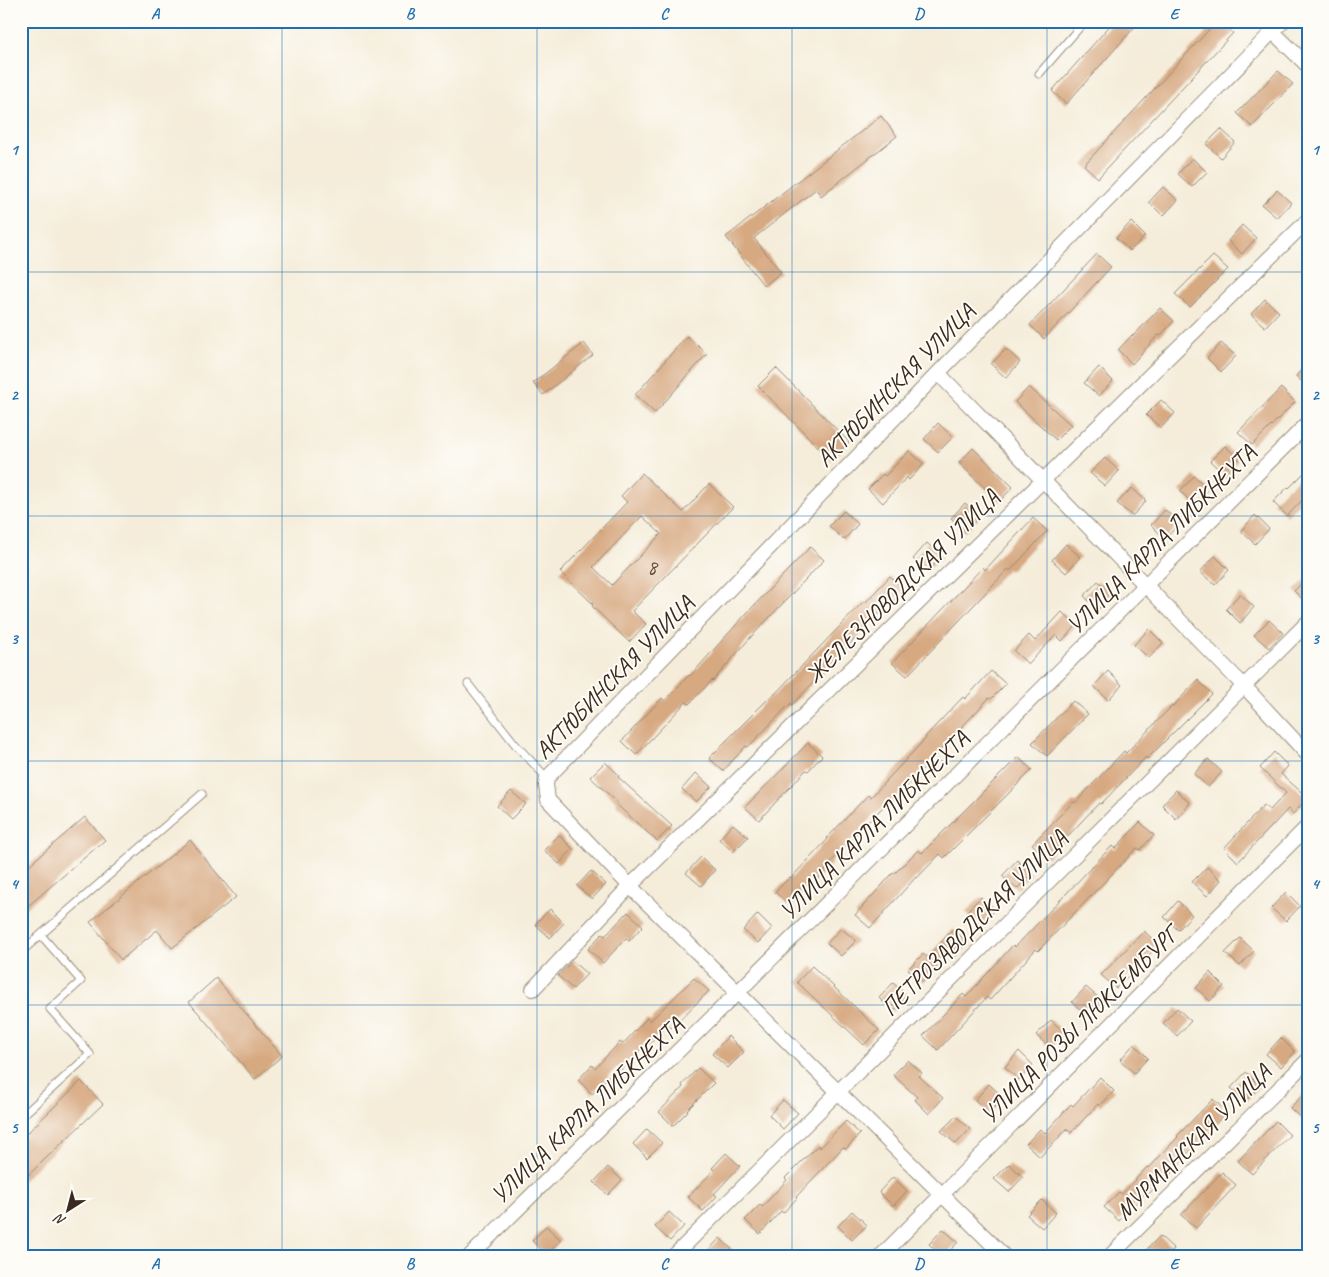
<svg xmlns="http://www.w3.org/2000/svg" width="1329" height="1277" font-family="Caveat,sans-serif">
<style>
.building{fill:#d7a981;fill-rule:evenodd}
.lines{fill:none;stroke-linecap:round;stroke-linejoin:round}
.service-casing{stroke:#988c7c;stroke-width:9}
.minor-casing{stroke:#988c7c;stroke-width:16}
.service{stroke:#fff;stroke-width:7}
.minor{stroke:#fff;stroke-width:14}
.grid{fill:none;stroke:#1f6fb2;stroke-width:1;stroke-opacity:0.55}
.labels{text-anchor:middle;stroke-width:4;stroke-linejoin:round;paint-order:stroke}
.number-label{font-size:21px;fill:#624a37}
.street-label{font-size:24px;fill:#3b2a1e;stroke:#fdfcf7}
.neatline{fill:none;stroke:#1f6fb2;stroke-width:2}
.grid-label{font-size:16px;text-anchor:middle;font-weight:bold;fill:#1f6fb2}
</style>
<rect width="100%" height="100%" fill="#fdfcf7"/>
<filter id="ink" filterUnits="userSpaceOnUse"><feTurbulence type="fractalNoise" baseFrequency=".02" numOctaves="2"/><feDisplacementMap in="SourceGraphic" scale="10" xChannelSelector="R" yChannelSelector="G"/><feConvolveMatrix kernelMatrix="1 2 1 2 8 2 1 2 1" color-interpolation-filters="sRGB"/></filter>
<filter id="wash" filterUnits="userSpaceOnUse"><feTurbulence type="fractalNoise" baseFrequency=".0096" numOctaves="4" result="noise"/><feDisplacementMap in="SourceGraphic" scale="20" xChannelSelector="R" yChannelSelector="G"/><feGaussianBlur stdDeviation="1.12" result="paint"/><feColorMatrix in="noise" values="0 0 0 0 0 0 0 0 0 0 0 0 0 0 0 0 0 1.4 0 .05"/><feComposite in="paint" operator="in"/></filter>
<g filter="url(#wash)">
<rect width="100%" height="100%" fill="#f5edda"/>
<g id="blocks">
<path class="building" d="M1114 21H1140L1066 104 1052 91Z
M1217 21H1220L1233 33 1098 178 1084 165Z
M1278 71 1293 84 1252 127 1237 113Z
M881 116 897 136 821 196 816 189 754 238 781 272 764 286 726 237Z
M1221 129 1235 142 1221 158 1206 144Z
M1192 158 1207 172 1192 187 1178 174Z
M1163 187 1178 200 1163 216 1149 202Z
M1277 190 1291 203 1277 218 1262 205Z
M1131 222 1145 236 1130 251 1116 238Z
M1242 225 1256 238 1242 254 1228 241Z
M1097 254 1111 267 1044 339 1030 325Z
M1213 256 1228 269 1190 307 1175 294Z
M1265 299 1279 312 1265 327 1251 314Z
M1160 308 1174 321 1160 336 1158 335 1132 364 1118 350 1132 335 1133 336Z
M687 336 707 354 655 413 635 395Z
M584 343 593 355 543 395 533 383Z
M1221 343 1236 356 1221 372 1207 358Z
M1006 349 1020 362 1006 378 991 364Z
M1308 363V388L1296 376Z
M1099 367 1113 381 1099 396 1084 383Z
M776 368 849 442 831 460 758 386Z
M1029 387 1071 425 1056 440 1015 402Z
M1281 388 1295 402 1252 445 1238 432Z
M1161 400 1175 413 1161 428 1146 415Z
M938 423 953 437 938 452 924 439Z
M1225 446 1239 459 1225 475 1210 461Z
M973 448 1013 487 999 502 959 463Z
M909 451 924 464 909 480 907 477 883 503 868 489 883 474 885 476Z
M1105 458 1119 471 1105 486 1090 473Z
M1308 469V494L1287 516 1273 502 1288 487 1289 488Z
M642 473 683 512 709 484 733 507 632 611 646 624 629 642 592 606 593 604 560 572 627 502 621 496ZM642 516 661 534 612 585 593 567Z
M1194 476 1209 489 1194 505 1180 491Z
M1132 488 1146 501 1132 516 1117 503Z
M965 503 980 516 965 532 951 518Z
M1165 510 1180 523 1165 539 1151 525Z
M844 511 858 524 844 540 829 526Z
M1255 515 1269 529 1255 544 1241 531Z
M1033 518 1047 531 1010 571 1008 569 907 676 892 663 983 567 985 570Z
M927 543 942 557 927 572 913 559Z
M1066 544 1080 557 1066 573 1052 560Z
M810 547 824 560 750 638 713 681 712 680 689 704 686 702 636 755 622 741 662 698 665 701 689 675 690 676 746 614Z
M1215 556 1229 570 1215 585 1200 572Z
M890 576 904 590 890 605 888 604 792 705 791 703 748 747 746 746 723 771 709 758 770 697 771 698 864 601 865 603Z
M1308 577V604L1294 591Z
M1098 581 1112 594 1098 610 1084 596Z
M1240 594 1254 607 1240 623 1226 609Z
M1062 612 1076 626 1062 641 1056 635 1028 664 1014 651 1029 635 1035 641Z
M1269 620 1283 633 1269 648 1254 635Z
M1149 629 1163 643 1149 658 1134 645Z
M991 671 1006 684 991 699 989 698 892 802 890 800 867 823 831 862 832 863 818 879 816 877 789 905 775 892 790 877 791 878 828 839 827 838 868 795 871 797 926 738 925 737 939 722 963 697 965 699Z
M1108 671 1122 685 1108 700 1094 686Z
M1198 680 1212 694 1147 759 1146 757 1101 804 1099 803 1047 858 1032 844 1073 802 1075 803 1124 751 1126 753 1172 706H1173Z
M1073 701 1088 714 1047 756 1032 743Z
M808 743 822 756 808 771 806 770 759 820 745 807Z
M1274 752 1288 766 1281 774 1308 798 1293 814 1288 809 1238 862 1224 848 1264 805 1270 810 1286 793 1260 768Z
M1018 757 1032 770 944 858 940 854 917 878 916 877 870 928 855 915 893 873 894 874 918 850 922 853Z
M1208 759 1222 772 1208 787 1194 774Z
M605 762 619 775 618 777 672 826 657 841 616 804 617 802 590 777Z
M696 773 711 787 696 802 682 789Z
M1176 790 1190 803 1176 819 1162 805Z
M511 791 526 804 511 819 497 806Z
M85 817 105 840 21 912V872Z
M1140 822 1154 835 1140 850 1137 848 1038 951 1036 949 990 1000 987 997 938 1050 923 1036 963 994 966 997 1013 945 1015 947 1112 846 1115 849Z
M733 824 748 837 733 852 719 839Z
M559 835 573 849 559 864 544 850Z
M190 840 236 897 172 948 157 930 121 960 90 922Z
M701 857 715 870 701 886 686 873Z
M1017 860 1031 874 1017 889 1002 876Z
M1207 867 1221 880 1207 896 1192 882Z
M591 871 606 884 592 899 577 886Z
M1286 892 1300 906 1286 921 1271 908Z
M981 897 995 910 980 926 966 912Z
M1178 901 1192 915 1178 930 1164 917Z
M550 909 564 923 550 938 535 924Z
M628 912 643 926 629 941 626 938 603 963 588 949 602 934 605 936Z
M758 914 772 928 758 943 743 930Z
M841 928 856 941 841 956 827 943Z
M953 929 967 942 953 958 949 954 923 982 908 969 923 954 927 957Z
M1144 931 1159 945 1116 988 1101 975Z
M1240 938 1254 951 1240 966 1225 953Z
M572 961 587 974 573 989 558 976Z
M812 966 879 1030 864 1045 797 982Z
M1210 972 1224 986 1210 1001 1196 988Z
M216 978 282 1056 255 1079 189 1002Z
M694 978 709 991 671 1028 668 1025 647 1047 645 1045 621 1070 617 1067 592 1094 578 1080 592 1065 595 1068 620 1042 623 1044 647 1018 650 1021Z
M893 983 908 996 893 1012 879 998Z
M1086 987 1101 1000 1086 1015 1072 1002Z
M1177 1008 1191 1021 1177 1036 1163 1023Z
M1051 1020 1065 1033 1050 1048 1036 1035Z
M728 1036 744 1052 728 1068 712 1054Z
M1281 1038 1295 1052 1281 1067 1266 1054Z
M1134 1044 1148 1058 1134 1073 1120 1060Z
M1019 1051 1033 1065 1019 1080 1005 1067Z
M908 1060 922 1073 919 1076 943 1098 929 1114 915 1100 917 1097 893 1075Z
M698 1068 714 1083 687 1110 688 1111 673 1126 659 1112 683 1087 682 1085Z
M1246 1072 1260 1086 1246 1101 1231 1088Z
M1100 1077 1114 1091 1100 1106 1098 1104 1071 1133 1067 1129 1040 1157 1026 1144 1040 1129 1045 1133 1071 1104 1073 1106Z
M81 1081 103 1104 21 1182V1139Z
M989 1084 1004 1098 989 1113 975 1100Z
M1308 1089V1125L1290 1108Z
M1213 1099 1227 1112 1184 1157 1185 1158 1171 1174 1169 1172 1147 1196 1145 1193 1119 1221 1104 1207 1119 1192 1122 1194 1147 1167 1149 1168 1178 1137 1177 1136Z
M783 1100 798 1113 783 1129 769 1115Z
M956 1116 970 1129 956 1144 941 1131Z
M846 1121 860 1134 846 1149 843 1147 796 1197 797 1198 783 1213 781 1211 760 1234 745 1220 760 1205 762 1207 787 1180 785 1178 818 1145 820 1148Z
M1276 1121 1290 1135 1252 1174 1238 1161Z
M647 1129 662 1143 647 1158 633 1144Z
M726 1153 740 1166 714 1194 717 1196 703 1211 688 1197 714 1170 712 1168Z
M1009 1164 1023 1177 1009 1192 994 1179Z
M608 1167 622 1180 608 1195 594 1182Z
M1222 1172 1236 1185 1196 1228 1181 1215Z
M893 1177 907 1191 893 1206 879 1192Z
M1042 1200 1056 1213 1042 1228 1027 1215Z
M852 1211 867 1225 852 1240 838 1226Z
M669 1212 684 1226 670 1241 655 1227Z
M546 1226 561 1240 547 1255 532 1241Z
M943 1229 958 1242 945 1256H942L929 1244Z
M1160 1236 1174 1249 1168 1256H1150L1145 1251Z
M720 1238 739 1256H703Z"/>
</g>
</g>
<g filter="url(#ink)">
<use href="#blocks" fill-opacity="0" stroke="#988c7c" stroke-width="1"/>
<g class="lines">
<g class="service-casing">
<path id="service" d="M1039 74 1085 21
M468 684 515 744 547 778
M21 952 202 794
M21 1117 90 1054 50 1009 81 981 41 935"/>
</g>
<g class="minor-casing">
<path id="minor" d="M1272 31 1308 66
M938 373 1244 686 1308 755
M533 989 630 886 1308 220
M470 1256 737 993 1308 423
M674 1256 1308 622
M881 1256 1308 826
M1004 1256 630 886 548 800 546 785 547 778 938 373 1283 21
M1110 1256 1308 1060"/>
</g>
<use href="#service" class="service"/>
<use href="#minor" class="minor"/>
</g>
</g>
<path class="grid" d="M282 21V1256M537 21V1256M792 21V1256M1047 21V1256M21 272H1308M21 516H1308M21 761H1308M21 1005H1308"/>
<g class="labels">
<g class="number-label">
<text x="652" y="574">8</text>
</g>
<g class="street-label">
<text transform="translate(895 385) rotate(-46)" y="8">АКТЮБИНСКАЯ УЛИЦА</text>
<text transform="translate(1161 539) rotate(-45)" y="8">УЛИЦА КАРЛА ЛИБКНЕХТА</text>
<text transform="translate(902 586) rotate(-45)" y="8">ЖЕЛЕЗНОВОДСКАЯ УЛИЦА</text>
<text transform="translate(614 677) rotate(-46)" y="8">АКТЮБИНСКАЯ УЛИЦА</text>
<text transform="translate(874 825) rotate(-45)" y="8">УЛИЦА КАРЛА ЛИБКНЕХТА</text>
<text transform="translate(974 923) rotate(-45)" y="8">ПЕТРОЗАВОДСКАЯ УЛИЦА</text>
<text transform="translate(1079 1025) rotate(-45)" y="8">УЛИЦА РОЗЫ ЛЮКСЕМБУРГ</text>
<text transform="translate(587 1110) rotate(-44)" y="8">УЛИЦА КАРЛА ЛИБКНЕХТА</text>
<text transform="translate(1193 1142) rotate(-45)" y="8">МУРМАНСКАЯ УЛИЦА</text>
</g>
</g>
<rect width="1329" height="1277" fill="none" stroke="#fdfcf7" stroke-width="55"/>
<g transform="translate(68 1210) rotate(216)" stroke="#fdfcf7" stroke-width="4" paint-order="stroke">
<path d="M0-4L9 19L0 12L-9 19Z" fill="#3b2a1e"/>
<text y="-8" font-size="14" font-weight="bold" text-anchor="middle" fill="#3b2a1e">N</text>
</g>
<rect x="28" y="28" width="1274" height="1222" class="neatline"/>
<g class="grid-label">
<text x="155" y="19">A</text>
<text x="410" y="19">B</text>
<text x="664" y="19">C</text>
<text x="919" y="19">D</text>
<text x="1174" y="19">E</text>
<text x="14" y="155">1</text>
<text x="1315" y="155">1</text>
<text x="14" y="400">2</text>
<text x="1315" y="400">2</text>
<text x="14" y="644">3</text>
<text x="1315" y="644">3</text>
<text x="14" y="889">4</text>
<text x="1315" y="889">4</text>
<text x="14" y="1133">5</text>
<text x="1315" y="1133">5</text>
<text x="155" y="1269">A</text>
<text x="410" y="1269">B</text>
<text x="664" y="1269">C</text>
<text x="919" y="1269">D</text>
<text x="1174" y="1269">E</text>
</g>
</svg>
